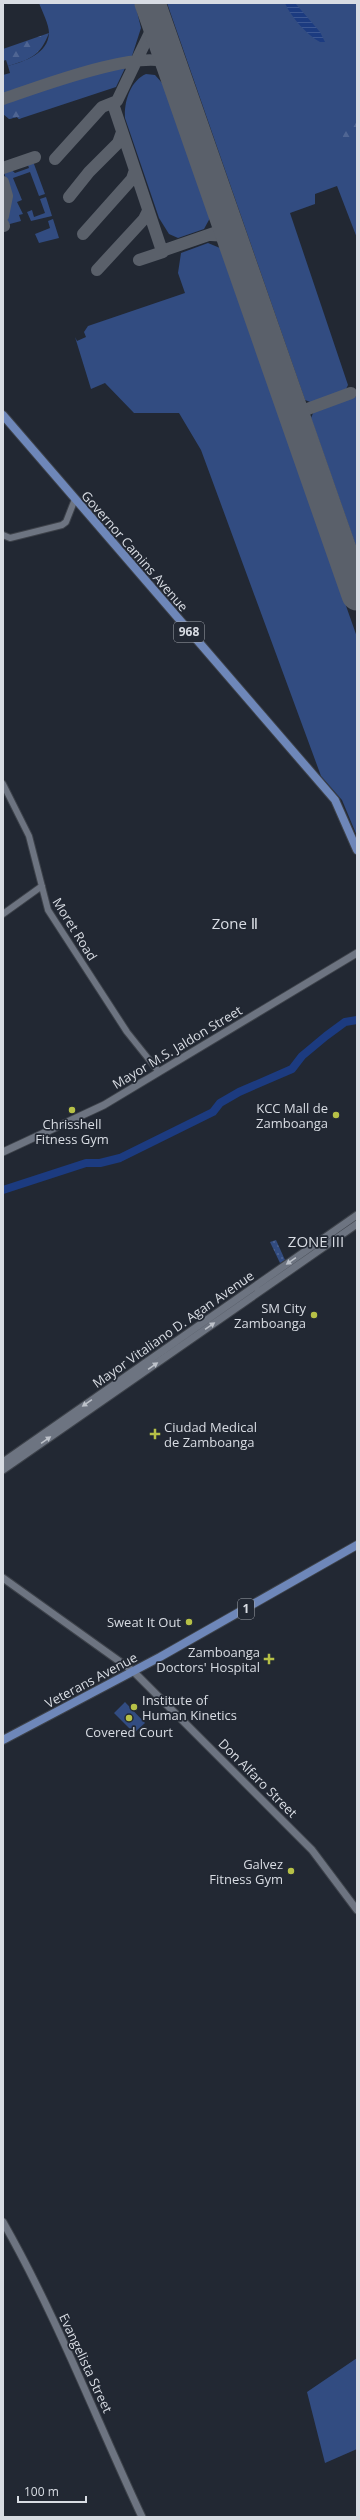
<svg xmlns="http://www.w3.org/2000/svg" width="360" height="2520" font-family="'Open Sans',sans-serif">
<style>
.grass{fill:#324c81}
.forest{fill:url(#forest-firs)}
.garden{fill:url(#garden-dots)}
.water{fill:url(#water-rules)}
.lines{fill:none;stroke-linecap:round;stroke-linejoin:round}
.river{stroke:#1c3b80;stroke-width:8}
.taxiway{stroke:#5a606a;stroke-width:12}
.runway{stroke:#5a606a;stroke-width:31}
.tertiary-casing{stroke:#3d424a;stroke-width:8}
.secondary-casing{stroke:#3d424a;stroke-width:9}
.primary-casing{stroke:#3d424a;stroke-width:10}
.tertiary{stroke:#6d7481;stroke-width:6}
.secondary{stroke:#6d7481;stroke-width:7}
.primary{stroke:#6e87b9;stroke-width:8}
.oneway{fill:#bdc2ca}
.poi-dot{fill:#b7c147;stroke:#222833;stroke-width:1.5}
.labels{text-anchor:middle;stroke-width:3.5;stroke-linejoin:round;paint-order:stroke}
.shield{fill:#222833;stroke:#a1a6ae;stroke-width:1}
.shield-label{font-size:12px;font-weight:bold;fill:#d8dce3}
.street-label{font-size:13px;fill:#d8dce3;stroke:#222833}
.poi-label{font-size:13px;fill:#d8dce3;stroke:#222833;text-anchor:end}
.quarter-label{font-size:15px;fill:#d8dce3;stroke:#222833}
</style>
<defs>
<pattern id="forest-firs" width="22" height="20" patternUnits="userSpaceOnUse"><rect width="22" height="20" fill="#324c81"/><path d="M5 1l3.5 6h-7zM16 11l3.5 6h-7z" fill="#4f6593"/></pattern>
<pattern id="garden-dots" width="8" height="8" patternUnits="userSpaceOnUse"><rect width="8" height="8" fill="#324c81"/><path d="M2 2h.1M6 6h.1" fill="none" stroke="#4f6593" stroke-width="1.8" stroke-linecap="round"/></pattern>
<pattern id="water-rules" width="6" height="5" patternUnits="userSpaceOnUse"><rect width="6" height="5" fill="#1c3b80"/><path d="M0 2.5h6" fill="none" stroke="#3c5792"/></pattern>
</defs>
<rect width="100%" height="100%" fill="#222833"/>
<path class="grass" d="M39 3H135L141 28 132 56 121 62 98 66 3 97V75L10 73 8 66C25 61 48 54 49 33 49 24 42 11 39 3Z
M167 3H357V238L337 186 315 194V204L290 213 348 385 345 391 313 403 305 400Z
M126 66 116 87 19 119 17 117 9 119 3 114V102L99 71Z
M146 74 155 75 163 84 210 218 204 229 178 238 169 234 159 218 125 118C124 102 130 81 146 74Z
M31 161 34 164 45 194 39 196 30 172 13 178 22 200 17 202 23 214 19 215 21 221 6 225 4 220 10 195 4 172 9 168 15 173 29 168 27 162Z
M46 197 52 216 31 221 27 212 32 210 34 217 45 213 40 199Z
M53 219 59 238 39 243 35 234 50 228 48 221Z
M208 243 220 248 357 637V836L342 800 321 776 201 450 179 413H134L105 383 91 389 75 337 77 341 86 337 84 332 88 326 185 293 178 273 181 253Z
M357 396V549L311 418 314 411Z
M125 1702 145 1723 134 1733 114 1713Z
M357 2358V2449L325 2463 307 2392Z"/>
<path class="forest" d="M49 33C40 56 31 59 8 66L6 60 3 61V49Z
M15 106 17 110 22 111 21 118 19 119 17 117 9 119 11 109Z
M357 117V130L353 146H345C339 134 346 123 357 117Z"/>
<path class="garden" d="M276 1240 285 1260 280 1263 270 1242Z"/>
<path class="water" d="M285 3H295L320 32 325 42H320C307 35 291 17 285 3Z"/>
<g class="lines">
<path class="river" d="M3 1190 86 1163H100L120 1158 213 1112 220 1103 239 1092 292 1069 302 1056 326 1036 345 1022 357 1020"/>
<path class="taxiway" d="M3 99C33 89 150 44 172 66
M113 104 162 251 217 232 222 226 225 215
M55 159 102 107 117 101 156 20
M3 168 35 157
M3 182 7 196 3 216
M69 197 89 172 118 143 122 132
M3 224 4 226
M83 234 132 179 135 170
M211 235 227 236 235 246
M139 260 163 252
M97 270 144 219 148 211
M294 414 351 393"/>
<path class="runway" d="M150 3 357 595"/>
<g class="tertiary-casing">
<path id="tertiary" d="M3 535 10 538 62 525 66 522 75 499
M3 784 29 836 48 910 127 1032 159 1072
M3 914 42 886"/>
</g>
<g class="secondary-casing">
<path id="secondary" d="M3 1152 104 1105 357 953
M3 1462 357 1215
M3 1470 357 1224
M3 1578 133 1671 312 1850 357 1910
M3 2222C57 2317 96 2419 142 2517"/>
</g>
<g class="primary-casing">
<path id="primary" d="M3 415 335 800 357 850
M3 1740 160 1657 357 1545"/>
</g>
<use href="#tertiary" class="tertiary"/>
<use href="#secondary" class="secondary"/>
<use href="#primary" class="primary"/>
</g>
<defs><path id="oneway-solid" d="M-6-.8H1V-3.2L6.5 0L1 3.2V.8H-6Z"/></defs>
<g class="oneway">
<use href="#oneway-solid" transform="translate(291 1261) rotate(145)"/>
<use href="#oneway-solid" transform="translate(210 1326) rotate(-35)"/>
<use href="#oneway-solid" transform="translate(153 1366) rotate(-35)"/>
<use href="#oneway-solid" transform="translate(87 1403) rotate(145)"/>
<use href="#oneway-solid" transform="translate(46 1440) rotate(-35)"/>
</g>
<g class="poi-dot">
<circle cx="72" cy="1110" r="4"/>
<circle cx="336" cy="1115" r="4"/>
<circle cx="314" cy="1315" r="4"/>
<path d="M153 1428h4v4h4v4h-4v4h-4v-4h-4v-4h4z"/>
<circle cx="189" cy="1622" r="4"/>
<path d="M267 1653h4v4h4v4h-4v4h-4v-4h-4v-4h4z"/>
<circle cx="134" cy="1707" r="4"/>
<circle cx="129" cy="1718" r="4"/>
<circle cx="291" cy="1871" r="4"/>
</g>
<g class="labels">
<g class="shield">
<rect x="174" y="622" width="30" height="20" rx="3"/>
<rect x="238" y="1599" width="16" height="20" rx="3"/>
</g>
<g class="shield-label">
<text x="189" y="636">968</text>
<text x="246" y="1613">1</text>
</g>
<g class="street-label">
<text transform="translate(135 551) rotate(49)" y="5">Governor Camins Avenue</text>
<text transform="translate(75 929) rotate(58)" y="5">Moret Road</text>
<text transform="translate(177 1047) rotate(-31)" y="5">Mayor M.S. Jaldon Street</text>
<text transform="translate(173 1329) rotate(-35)" y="5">Mayor Vitaliano D. Agan Avenue</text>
<text transform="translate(91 1680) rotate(-28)" y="5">Veterans Avenue</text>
<text transform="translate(258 1778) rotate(45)" y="5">Don Alfaro Street</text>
<text transform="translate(86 2363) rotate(65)" y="5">Evangelista Street</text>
</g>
<g class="poi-label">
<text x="328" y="1113">KCC Mall de<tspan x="328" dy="15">Zamboanga</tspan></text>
<text x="72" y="1129" text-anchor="middle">Chrisshell<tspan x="72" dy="15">Fitness Gym</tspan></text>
<text x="306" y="1313">SM City<tspan x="306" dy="15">Zamboanga</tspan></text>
<text x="164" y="1432" text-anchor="start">Ciudad Medical<tspan x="164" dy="15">de Zamboanga</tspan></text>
<text x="181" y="1627">Sweat It Out</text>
<text x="260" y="1657">Zamboanga<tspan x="260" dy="15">Doctors' Hospital</tspan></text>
<text x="142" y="1705" text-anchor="start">Institute of<tspan x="142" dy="15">Human Kinetics</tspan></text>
<text x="129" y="1737" text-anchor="middle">Covered Court</text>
<text x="283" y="1869">Galvez<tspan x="283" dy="15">Fitness Gym</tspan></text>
</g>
<g class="quarter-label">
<text x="235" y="929">Zone Ⅱ</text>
<text x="316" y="1247">ZONE III</text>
</g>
</g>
<rect width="360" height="2520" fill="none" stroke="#d8dce3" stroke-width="8"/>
<path d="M18 2496v6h68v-6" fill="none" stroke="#d8dce3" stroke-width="2"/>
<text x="24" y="2496" font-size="12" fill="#d8dce3" stroke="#222833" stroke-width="3" paint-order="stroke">100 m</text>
</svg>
